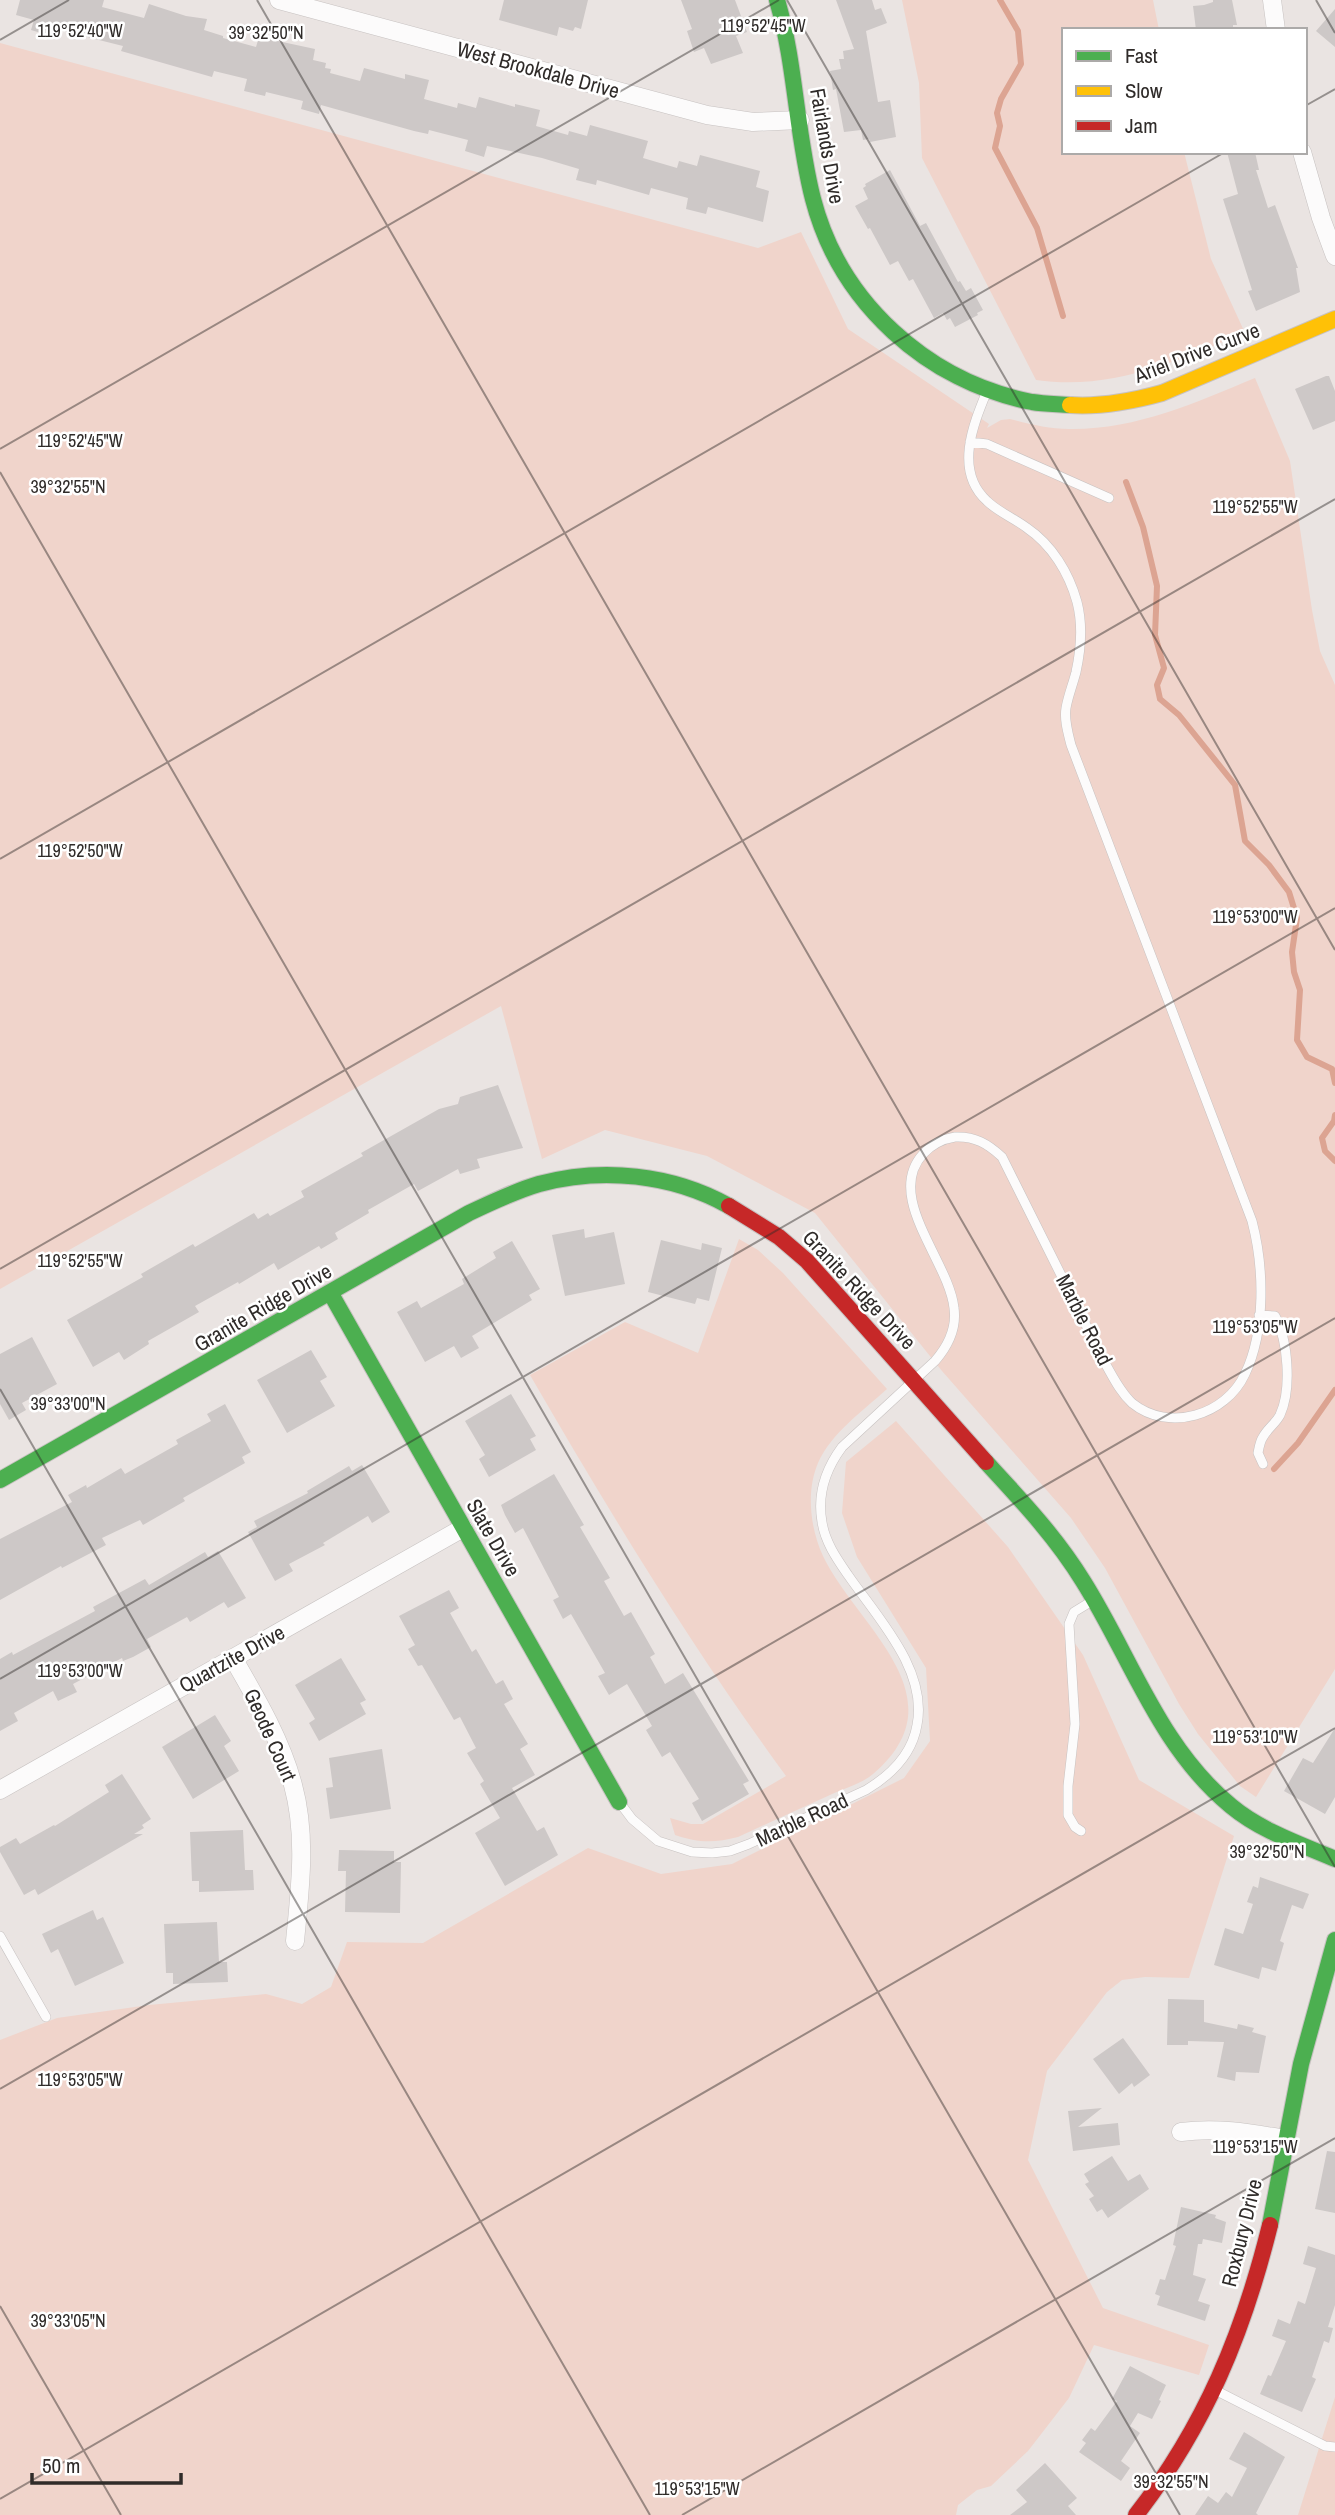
<svg xmlns="http://www.w3.org/2000/svg" width="1335" height="2515" font-family="'Archivo Narrow',sans-serif">
<style>
.green{fill:#f0d4cb}
.lines{fill:none;stroke-linecap:round;stroke-linejoin:round}
.stream{stroke:#dca492;stroke-width:6}
.building{fill:#cdc8c7}
.lane-casing{stroke:#c7c2c1;stroke-width:10}
.street-casing{stroke:#c7c2c1;stroke-width:19}
.fast-casing{stroke:#c7c2c1;stroke-width:18}
.slow-casing{stroke:#c7c2c1;stroke-width:18}
.jam-casing{stroke:#c7c2c1;stroke-width:18}
.lane{stroke:#fcfbfb;stroke-width:9}
.street{stroke:#fcfbfb;stroke-width:18}
.fast{stroke:#4caf50;stroke-width:16}
.slow{stroke:#ffc107;stroke-width:16}
.jam{stroke:#c62828;stroke-width:16}
.ticks{fill:none;stroke:#2f2b29;stroke-width:2;stroke-opacity:0.45}
.labels{text-anchor:middle;stroke-width:5;stroke-linejoin:round;paint-order:stroke}
.street-label{font-size:21px;fill:#2f2b29;stroke:#fff}
.ticks-label{font-size:18px;text-anchor:middle;fill:#2f2b29;stroke:#fff;stroke-width:5;stroke-linejoin:round;paint-order:stroke}
</style>
<rect width="100%" height="100%" fill="#eae4e2"/>
<path class="green" d="M902 0H1153L1159 30H1064V152H1184L1211 259 1245 333C1175 361 1113 391 1036 380L922 158 919 83Z
M0 43 758 248 801 232 848 329 989 424 987 428 1001 420 1010 419C1029 424 1049 429 1069 429 1135 430 1195 403 1255 378L1290 461 1312 610 1320 651 1335 685V1669L1256 1797 1240 1786 1198 1734 1179 1704 1105 1568 1071 1518 942 1371 815 1213 707 1156 605 1130 542 1159 501 1006 0 1289Z
M739 1239 758 1250 783 1273 887 1389C863 1411 832 1432 818 1463 806 1491 810 1528 823 1556 857 1627 963 1697 873 1774 861 1784 843 1789 830 1795 799 1809 768 1823 738 1837 715 1843 698 1843 675 1835L670 1818 691 1824H703L786 1776C692 1648 610 1513 530 1375L625 1322 698 1353Z
M896 1421 1008 1547 1083 1655 1139 1780 1234 1836 1189 1978 1145 1977 1122 1980 1107 1992 1047 2071 1028 2160 1103 2308 1209 2345 1199 2375 1094 2345 1069 2398 1028 2451 991 2486 977 2490 958 2505 956 2515H0V2040L57 2018 149 2005 266 1994 302 2004 331 1987 347 1942 423 1943 588 1848 661 1874 732 1864 904 1778 930 1741 926 1668 857 1557 842 1513 846 1462Z
M1335 2397V2515H1298Z"/>
<g class="lines">
<path class="stream" d="M1000 0 1018 31 1021 64 1001 99 997 113 1000 126 995 148 1037 228 1063 316
M1126 482 1143 527 1157 586 1155 635 1164 668 1157 685 1160 699 1179 715 1235 785 1245 841 1269 865 1289 892 1297 918 1292 952 1294 972 1300 990 1297 1040 1307 1057 1332 1069 1335 1083
M1335 1115 1334 1121 1322 1138 1325 1151 1335 1161
M1274 1469 1298 1443 1335 1390"/>
</g>
<path class="building" d="M20 0H104L102 7 144 18 149 4 186 16 207 19 204 30 223 36V38L256 47 259 37 315 49 313 60 326 63 325 68 331 69 330 73 360 81 364 68 405 79V74L429 80 424 99 457 108 458 103 476 108 479 97 515 107V104L540 110 536 126 568 135 569 131 587 136 590 125 648 141 643 158 677 168 679 161 697 166 700 155 760 171 756 187 769 191 763 222 708 207 706 214 686 209 688 198 651 188 649 195 597 180 596 185 576 180 579 169 542 158 487 146 484 157 465 151 468 140 429 130 428 134 414 131 321 105 319 114 301 109 303 101 266 92 265 96 244 91 247 79 214 71 212 77 121 51 123 46 99 40 53 28 51 36 31 30 34 20 16 15Z
M504 0H588L581 29 575 27 573 31 559 27 557 36 499 20Z
M681 0H735L747 32 736 36 743 53 711 64 704 48 694 52 687 31 692 29Z
M836 0H872L875 10 881 8 887 23 866 31 878 102 890 100 896 137 870 142 869 139 863 140 861 130 844 132 836 89 833 90 830 71 841 69 839 59H844L843 51 854 49Z
M1213 0H1232L1237 25H1233V30H1196L1193 6 1204 5 1213 2Z
M1335 9V47L1316 31Z
M1227 152H1255L1259 170H1256L1268 208 1275 205 1298 268H1296L1300 292 1256 311 1248 291 1252 290 1223 199 1238 194Z
M890 170 920 226 926 223 958 282 960 281 966 291 971 288 983 310 977 313 978 315 955 327 950 318 947 320 943 313 934 318 913 279 909 281 898 261 890 265 870 228 868 229 855 206 868 199 863 188 866 186 865 184Z
M1326 376H1329L1335 391V421L1313 430 1295 389Z
M498 1085 523 1148 477 1159 480 1168 460 1174 458 1169 418 1191 414 1184 368 1210 369 1213 335 1233 338 1239 321 1249 319 1246 278 1270 274 1263 239 1284 238 1282 195 1306 199 1312 148 1341 149 1344 124 1360 119 1352 93 1367 67 1320 143 1277 141 1274 193 1244 195 1247 254 1213 258 1219 268 1213 270 1216 304 1197 301 1191 363 1156 361 1153 439 1109 458 1104 460 1097Z
M584 1229 585 1238 614 1232 625 1284 565 1296 552 1235Z
M661 1240 701 1250 702 1243 722 1248 709 1301 697 1298 695 1304 648 1292Z
M512 1241 540 1289 529 1295 532 1300 472 1336 479 1348 461 1358 454 1346 425 1362 397 1312 417 1301 421 1308 464 1284 462 1279 496 1258 493 1252Z
M32 1337 57 1384 22 1403 26 1410 9 1420 0 1404V1354Z
M311 1350 327 1377 320 1381 335 1406 287 1433 257 1380Z
M511 1394 536 1436 530 1439 536 1450 489 1477 479 1459 485 1455 465 1421Z
M225 1404 251 1452 242 1457 245 1463 183 1498 185 1501 143 1525 140 1520 102 1538 106 1545 62 1568 61 1566 0 1600V1539L72 1502 68 1495 86 1485 87 1488 121 1468 125 1474 178 1444 176 1440 211 1421 207 1414Z
M362 1465 390 1512 372 1523 368 1516 323 1543 325 1545 289 1564 293 1571 275 1581 248 1532 257 1527 254 1521 308 1493 307 1491 349 1466 352 1471Z
M554 1474 584 1525 580 1527 610 1578 604 1581 624 1616 631 1612 655 1654 650 1657 665 1684 683 1673 749 1781 743 1784 749 1794 702 1821 692 1803 699 1799 670 1752 662 1757 646 1730 652 1726 627 1684 609 1695 598 1676 605 1673 571 1614 563 1619 553 1600 559 1597 523 1528 515 1533 505 1515 501 1505Z
M218 1551 246 1598 228 1608 224 1602 190 1622 187 1617 147 1639 151 1647 133 1657 123 1661 122 1658 73 1684 77 1692 58 1701 53 1691 14 1713 18 1721 0 1731V1659L12 1652 13 1655 95 1611 93 1607 145 1579 149 1585 205 1552 208 1557Z
M449 1590 459 1608 450 1613 472 1652 476 1649 496 1684 503 1680 513 1699 504 1704 528 1744 520 1749 535 1775 512 1788 537 1831 544 1827 558 1855 505 1886 475 1833 500 1818 480 1784 484 1781 467 1753 476 1748 460 1717 454 1720 422 1665 418 1666 408 1649 415 1645 399 1616Z
M341 1658 366 1700 360 1703 366 1714 319 1741 309 1723 315 1719 295 1685Z
M215 1715 231 1741 224 1746 239 1771 193 1799 162 1747Z
M1335 1728V1797L1325 1814 1284 1791 1303 1758 1313 1763Z
M382 1749 391 1809 330 1819 326 1788 333 1787 329 1758Z
M122 1774 151 1819 142 1825 144 1828 134 1834H143L38 1895 35 1889 24 1895 0 1852V1847L16 1838 20 1844 54 1825 55 1826 109 1792 105 1785Z
M243 1830 245 1870H253L254 1890 199 1892V1881H192L190 1832Z
M339 1850 394 1851V1862H401L400 1913 345 1912 346 1871H338Z
M1260 1877 1309 1894 1303 1909 1292 1905 1280 1941 1284 1943 1276 1971 1262 1967 1259 1979 1214 1965 1225 1928 1243 1934 1253 1904 1247 1902 1253 1886 1258 1888Z
M93 1910 97 1920 103 1917 124 1963 75 1986 58 1949 51 1953 42 1934Z
M217 1922 219 1962H227L228 1982 173 1984V1973H166L164 1924Z
M1168 1999 1204 2000V2022L1237 2029 1238 2024 1254 2028 1252 2032 1266 2036 1259 2073 1236 2072 1235 2081 1217 2077 1224 2042 1188 2041V2045H1167Z
M1123 2038 1150 2075 1134 2087 1132 2083 1119 2094 1093 2059Z
M1102 2108 1078 2127 1118 2123 1120 2145 1073 2151 1068 2111Z
M1327 2151 1335 2152V2213L1315 2209Z
M1112 2156 1128 2181 1140 2174 1149 2189 1108 2218 1102 2209 1097 2212 1089 2199 1094 2196 1085 2184 1089 2182 1084 2174Z
M1181 2207 1216 2215 1215 2218 1226 2222 1222 2243 1203 2239 1202 2244H1198L1193 2275 1206 2279 1198 2301 1210 2305 1205 2321 1157 2305 1160 2296 1155 2294 1160 2279 1165 2280 1176 2246 1173 2245Z
M1308 2246 1335 2255V2305L1328 2327 1333 2328 1329 2343 1324 2341 1312 2377 1316 2379 1302 2412 1260 2394 1268 2375 1271 2376 1286 2341 1272 2336 1278 2319 1290 2324 1298 2301 1305 2304 1316 2268 1303 2264Z
M1130 2366 1166 2385 1159 2400 1161 2401 1152 2419 1138 2413 1130 2426 1140 2433 1121 2461 1130 2468 1121 2481 1079 2452 1086 2443 1082 2440 1091 2428 1095 2431 1117 2401 1112 2399Z
M1244 2432 1285 2457 1256 2513 1258 2515H1195L1208 2496 1218 2503 1226 2492 1232 2497 1247 2468 1229 2459Z
M1045 2463 1077 2498 1068 2506 1076 2515H1010L1027 2502 1016 2490Z"/>
<g class="lines">
<g class="lane-casing">
<path id="lane" d="M970 442 987 444 1109 498
M1259 1315 1275 1316C1288 1340 1292 1389 1280 1415 1276 1423 1267 1429 1263 1437 1260 1441 1259 1448 1258 1453L1263 1464
M620 1803 632 1819 658 1841 692 1852 712 1853 730 1851 749 1844 866 1790C891 1775 912 1755 917 1725 928 1670 877 1617 848 1575 837 1559 825 1542 822 1522 817 1494 825 1470 842 1447L935 1361C948 1346 957 1329 954 1308 949 1261 884 1197 923 1154 932 1144 942 1139 955 1137 975 1136 988 1144 1002 1157L1105 1363C1113 1377 1120 1392 1132 1403 1169 1433 1226 1415 1245 1374 1266 1330 1264 1267 1252 1221L1071 745C1068 733 1064 720 1066 708 1068 696 1073 684 1076 672 1081 649 1083 625 1077 602 1069 573 1052 545 1027 528 1014 518 998 512 987 501 954 471 973 425 987 391
M1081 1831 1075 1827 1068 1815V1786L1075 1724 1069 1624 1074 1612 1092 1601
M0 1936 46 2017
M1217 2391 1325 2446 1335 2447"/>
</g>
<g class="street-casing">
<path id="street" d="M279 0 707 115 753 122 800 120
M1272 0 1276 30
M1302 152 1321 218 1335 256
M233 1658C256 1698 281 1740 293 1785 307 1836 300 1890 295 1941
M0 1790 463 1528
M1181 2132C1217 2127 1250 2133 1285 2139"/>
</g>
<g class="fast-casing">
<path id="fast" d="M777 0C796 65 796 134 813 199 840 303 928 382 1032 402 1044 404 1057 404 1070 405
M331 1294 619 1802
M986 1462C1021 1500 1056 1537 1083 1581 1131 1657 1159 1747 1231 1806 1261 1831 1300 1844 1335 1859
M0 1480 469 1213C492 1202 515 1191 539 1184 602 1167 672 1174 729 1206
M1270 2225 1301 2064 1335 1940"/>
</g>
<g class="slow-casing">
<path id="slow" d="M1070 405C1100 407 1133 401 1162 393L1335 319"/>
</g>
<g class="jam-casing">
<path id="jam" d="M729 1206 779 1237 807 1261 986 1462
M1136 2515C1205 2426 1243 2334 1270 2225"/>
</g>
<use href="#lane" class="lane"/>
<use href="#street" class="street"/>
<use href="#fast" class="fast"/>
<use href="#slow" class="slow"/>
<use href="#jam" class="jam"/>
</g>
<path class="ticks" d="M257 0 1335 1867M787 0 1335 950M1316 0 1335 33M0 40 69 0M1305 106 1335 89M0 449 779 0M0 472 1180 2515M0 859 1225 152M0 1269 1335 499M0 1389 650 2515M0 1679 1335 908M0 2089 1335 1318M0 2306 121 2515M0 2499 1335 1728M682 2515 1335 2138"/>
<g class="labels">
<g class="street-label">
<text transform="translate(538 70) rotate(15)" y="7">West Brookdale Drive</text>
<text transform="translate(827 146) rotate(80)" y="7">Fairlands Drive</text>
<text transform="translate(1197 353) rotate(-21)" y="7">Ariel Drive Curve</text>
<text transform="translate(859 1290) rotate(47)" y="7">Granite Ridge Drive</text>
<text transform="translate(263 1308) rotate(-30)" y="7">Granite Ridge Drive</text>
<text transform="translate(1084 1320) rotate(63)" y="7">Marble Road</text>
<text transform="translate(493 1538) rotate(60)" y="7">Slate Drive</text>
<text transform="translate(232 1659) rotate(-29)" y="7">Quartzite Drive</text>
<text transform="translate(270 1735) rotate(66)" y="7">Geode Court</text>
<text transform="translate(802 1820) rotate(-25)" y="7">Marble Road</text>
<text transform="translate(1242 2233) rotate(-76)" y="7">Roxbury Drive</text>
</g>
</g>
<g class="ticks-label">
<text x="763" y="32">119°52'45"W</text>
<text x="80" y="37">119°52'40"W</text>
<text x="266" y="39">39°32'50"N</text>
<text x="80" y="447">119°52'45"W</text>
<text x="68" y="493">39°32'55"N</text>
<text x="1255" y="513">119°52'55"W</text>
<text x="80" y="857">119°52'50"W</text>
<text x="1255" y="923">119°53'00"W</text>
<text x="80" y="1267">119°52'55"W</text>
<text x="1255" y="1333">119°53'05"W</text>
<text x="68" y="1410">39°33'00"N</text>
<text x="80" y="1677">119°53'00"W</text>
<text x="1255" y="1743">119°53'10"W</text>
<text x="1267" y="1858">39°32'50"N</text>
<text x="80" y="2086">119°53'05"W</text>
<text x="1255" y="2153">119°53'15"W</text>
<text x="68" y="2327">39°33'05"N</text>
<text x="1171" y="2488">39°32'55"N</text>
<text x="697" y="2495">119°53'15"W</text>
</g>
<rect x="1062" y="28" width="245" height="126" fill="#ffffff" stroke="#acaaa9" stroke-width="2"/>
<rect x="1076" y="51" width="35" height="10" fill="#4caf50" stroke="#acaaa9" stroke-width="2"/>
<text x="1125" y="63" font-size="21" fill="#2f2b29">Fast</text>
<rect x="1076" y="86" width="35" height="10" fill="#ffc107" stroke="#acaaa9" stroke-width="2"/>
<text x="1125" y="98" font-size="21" fill="#2f2b29">Slow</text>
<rect x="1076" y="121" width="35" height="10" fill="#c62828" stroke="#acaaa9" stroke-width="2"/>
<text x="1125" y="133" font-size="21" fill="#2f2b29">Jam</text>
<path d="M32 2473v10h149v-10" fill="none" stroke="#2f2b29" stroke-width="3.5"/>
<text x="42" y="2473" font-size="21" fill="#2f2b29" stroke="#ffffff" stroke-width="5" paint-order="stroke">50 m</text>
</svg>
